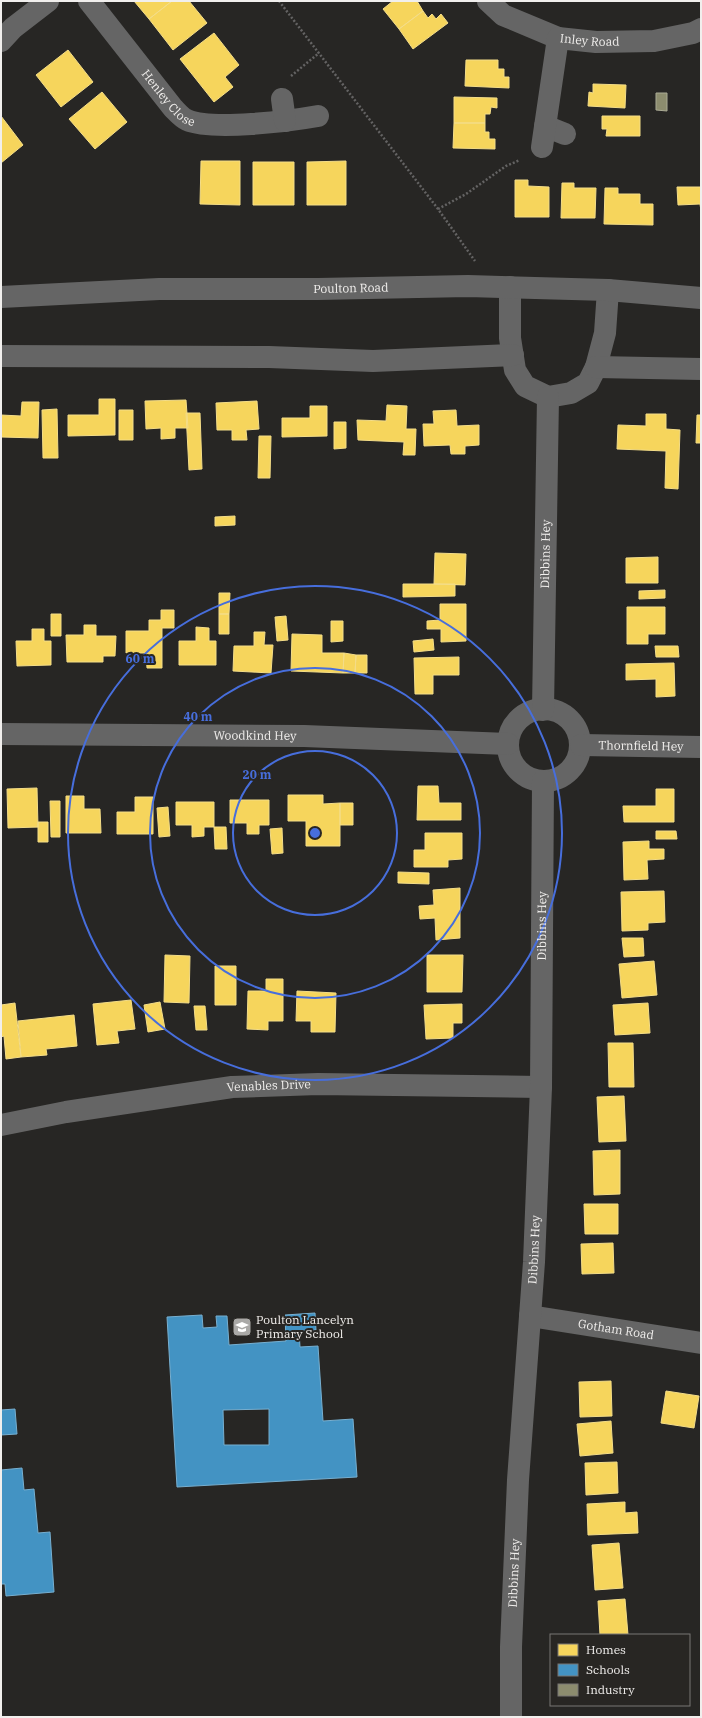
<svg xmlns="http://www.w3.org/2000/svg" width="702" height="1718" font-family="'IBM Plex Serif',serif">
<style>
.homes{fill:#f6d55c;stroke:#f4dd88}
.schools{fill:#4393c3;stroke:#77afd0;fill-rule:evenodd}
.industry{fill:#8c8c6e;stroke:#aaaa94}
.lines{fill:none;stroke-linecap:round;stroke-linejoin:round}
.path{stroke:#646363;stroke-width:2.5;stroke-dasharray:2 2;stroke-linecap:butt}
.minor{stroke:#656565;stroke-width:22}
.ring{fill:none;stroke:#476edc;stroke-width:2}
.labels{text-anchor:middle;stroke-width:4;stroke-linejoin:round;paint-order:stroke}
.street-label{font-size:12px;fill:#f1efed;stroke:#282623}
.poi-label{font-size:12px;fill:#f1efed;stroke:#282623;text-anchor:start}
.centre{fill:#476edc;stroke:#282623;stroke-width:2}
.ring-label{font-size:12px;text-anchor:middle;font-weight:bold;fill:#476edc;stroke:#282623;stroke-width:4;stroke-linejoin:round;paint-order:stroke}
</style>
<rect width="100%" height="100%" fill="#272624"/>
<path class="homes" d="M134 1H172L149 19Z
M172 1H189L207 23 173 50 149 19Z
M393 1H417L423 11 399 29 383 9Z
M423 11 428 18 432 14 436 19 441 14 448 23 413 49 399 29Z
M214 33 239 65 225 77 233 87 214 102 180 59Z
M68 50 93 82 61 107 36 75Z
M466 60H498V69H504V77H509V88L465 86Z
M593 84 626 85 625 108 588 106 589 92 593 93Z
M102 92 127 122 95 149 69 119Z
M454 97 497 98V108L491 107 490 114H485V123H454Z
M1 116 23 145 1 163Z
M602 116H640V136H606L607 129H602Z
M454 123H485V132H489V139H495V149L453 148Z
M201 161H240V205L200 204Z
M346 161V205H307V162Z
M253 162H294V205H253Z
M701 175V211L700 204 678 205 677 187H701Z
M515 180H528V186L549 187V217H515Z
M562 183H574V188H596L595 218H561Z
M605 188H618V194H640V204H653V225L604 224Z
M99 399H115V435L68 436V415H99Z
M186 400 188 428H175V438L161 439V428L146 429 145 401Z
M257 401 259 429 246 430 247 440H232V430H217L216 403Z
M22 402H39L38 438 1 437V415L21 416Z
M387 405 407 406 406 429H416L415 455H403L404 442 358 440 357 420 386 421Z
M310 406H327V436L282 437V418H310Z
M57 409 58 458H43L42 410Z
M119 410H133V440H119Z
M456 410 457 426 479 425V445L465 446V454H451L450 445 424 446 423 424H434L433 411Z
M186 413H200L202 469 189 470Z
M646 414H666V429L680 430 678 489 665 488 666 451 617 449 618 425 646 426Z
M697 415H701V443H696Z
M334 422H346V448L334 449Z
M259 436H271L270 478H258Z
M235 516V525L215 526V517Z
M435 553 466 554 465 585 434 584Z
M658 557V583H626V558Z
M403 584H455V596L403 597Z
M665 590V598L639 599V591Z
M219 593H230L229 614H219Z
M440 604H466V641L441 642V629H427V621L440 620Z
M627 607H665V634H648V644H627Z
M161 610H174V628H162V668H147L146 653H126V631H149V620H161Z
M51 614H61V636H51Z
M219 614H229V634H219Z
M286 616 288 640 277 641 275 617Z
M331 621H343V641L331 642Z
M84 625H96V636H116L115 656H103V662H67L66 635H84Z
M196 627 209 628V641H216V665H179V641H196Z
M32 629H44V641H51V665L17 666 16 641H32Z
M254 632H265L264 645H273L271 673 233 671 234 646H254Z
M292 634 322 635V653H344L343 673 291 671Z
M433 639 434 650 414 652 413 641Z
M655 646H678L679 657H656Z
M344 653 356 655 355 673H343Z
M356 655H367V673H355Z
M459 657V675H433V694H415L414 658Z
M674 663 675 696 656 697V679L626 680V664Z
M418 786H438L439 803H461V820H417Z
M37 788 38 827 8 828 7 789Z
M656 789H674V822H624L623 806H656Z
M288 795H323V804L340 803V846H306V821H288Z
M66 796H84V809H100L101 833H66Z
M135 797H153V834H117V812H135Z
M230 800H269V825H259V834H247V823H230Z
M50 801H60V837H51Z
M176 802H214V827H204V836L192 837V825H176Z
M340 803H353V825H340Z
M168 807 170 836 159 837 157 808Z
M38 822H48V842H38Z
M214 827H226L227 849H215Z
M282 828 283 853 272 854 270 829Z
M656 831H676L677 839H656Z
M425 833H462V859L448 860V867H414V850H425Z
M649 841V849H664V859L647 860 648 879 624 880 623 842Z
M398 872 429 873V884L398 883Z
M460 888V938L436 940 435 918 420 919 419 906 434 905 433 890Z
M664 891 665 922 648 923V930L622 931 621 892Z
M622 938H643L644 956 624 957Z
M165 955 190 956 189 1003 164 1002Z
M427 955H463L462 992H427Z
M654 961 657 995 622 998 619 964Z
M215 966H236V1005H215Z
M266 979H283V1021H268V1030L247 1029 248 991H266Z
M297 991 336 993 335 1032H311V1021H296Z
M131 1000 135 1029 117 1031 119 1043 97 1045 93 1004Z
M160 1002 165 1029 148 1032 144 1005Z
M15 1003 21 1057 6 1059 4 1036 1 1037V1005Z
M648 1003 650 1033 615 1035 613 1005Z
M462 1004V1023H453V1038L426 1039 424 1005Z
M194 1006H205L207 1030H196Z
M74 1015 77 1046 46 1049 47 1055 21 1057 18 1021Z
M608 1043H633L634 1087H609Z
M624 1096 626 1141 599 1142 597 1097Z
M620 1150V1194L594 1195 593 1151Z
M584 1204H618V1234H585Z
M613 1243 614 1273 582 1274 581 1244Z
M611 1381 612 1416 580 1417 579 1382Z
M666 1391 699 1396 694 1428 661 1423Z
M611 1421 613 1453 580 1456 577 1424Z
M617 1462 618 1493 586 1495 585 1463Z
M625 1502V1513L637 1512 638 1533 588 1535 587 1504Z
M619 1543 623 1588 595 1590 592 1545Z
M625 1599 628 1635H600L598 1601Z"/>
<path class="schools" d="M315 1313 316 1330 299 1331 300 1347 318 1346 323 1421 353 1419 357 1477 177 1487 167 1317 202 1315 203 1328 217 1327 216 1316H227L229 1345 286 1341 285 1315ZM269 1409V1445H224L223 1410Z
M15 1409 17 1434 1 1435V1410Z
M22 1468 24 1490 34 1489 38 1533 50 1532 54 1592 6 1596 5 1584H1V1470Z"/>
<path class="industry" d="M656 93H667V111L656 110Z"/>
<g class="lines">
<path class="path" d="M279 1 438 209 475 261
M291 76 319 53
M438 209 466 194 506 166 520 160"/>
<g class="minor">
<path id="s1" d="M89 1 173 108C177 112 182 118 187 120 212 131 290 121 318 116"/>
<path id="s2" d="M488 1 503 15 558 38 596 42 654 41 693 33 701 29"/>
<path d="M1 41 13 28 48 1"/>
<path d="M282 99 285 121"/>
<path d="M545 126 565 134"/>
<path d="M542 147 558 38"/>
<path d="M510 287V338L515 370 525 386 548 397 571 393 588 383 596 367 605 333 608 290"/>
<path id="s3" d="M1 297 159 289H318L468 286 608 290 701 298"/>
<path d="M1 356 269 357 373 361 513 355"/>
<path d="M596 367 701 369"/>
<circle cx="544" cy="745" r="36"/>
<path id="s4" d="M543 710 548 397"/>
<path id="s5" d="M1 734 304 736 508 744"/>
<path id="s6" d="M581 745 701 747"/>
<path id="s7" d="M1 1125 66 1112 232 1087 318 1084 541 1087"/>
<path id="s8" d="M530 1316 701 1343"/>
<path id="s9" d="M511 1717V1647L518 1480 534 1262 541 1087 543 781"/>
</g>
</g>
<g class="ring">
<circle cx="315" cy="833" r="82"/>
<circle cx="315" cy="833" r="165"/>
<circle cx="315" cy="833" r="247"/>
</g>
<defs>
<g id="school-square" transform="scale(1)"><rect x="-9" y="-9" width="18" height="18" rx="4" fill="#aaa9a7" stroke="#282623"/><path d="M0-5L7-2L0 1L-7-2ZM-4 1L0 2.5L4 1V4Q0 6-4 4Z" fill="#fff"/></g>
</defs>
<g fill-rule="evenodd">
<use href="#school-square" x="242" y="1327"/>
</g>
<g class="labels">
<g class="street-label">
<text dy="4" stroke="none"><textPath href="#s2" startOffset="112">Inley Road</textPath></text>
<text dy="4" stroke="none"><textPath href="#s1" startOffset="126">Henley Close</textPath></text>
<text dy="4" stroke="none"><textPath href="#s3" startOffset="350">Poulton Road</textPath></text>
<text dy="4" stroke="none"><textPath href="#s4" startOffset="156">Dibbins Hey</textPath></text>
<text dy="4" stroke="none"><textPath href="#s5" startOffset="254">Woodkind Hey</textPath></text>
<text dy="4" stroke="none"><textPath href="#s6" startOffset="60">Thornfield Hey</textPath></text>
<text dy="4" stroke="none"><textPath href="#s9" startOffset="792">Dibbins Hey</textPath></text>
<text dy="4" stroke="none"><textPath href="#s7" startOffset="271">Venables Drive</textPath></text>
<text dy="4" stroke="none"><textPath href="#s9" startOffset="468">Dibbins Hey</textPath></text>
<text dy="4" stroke="none"><textPath href="#s8" startOffset="87">Gotham Road</textPath></text>
<text dy="4" stroke="none"><textPath href="#s9" startOffset="144">Dibbins Hey</textPath></text>
</g>
<g class="poi-label">
<text x="256" y="1324">Poulton Lancelyn<tspan x="256" dy="14">Primary School</tspan></text>
</g>
</g>
<circle cx="315" cy="833" r="6" class="centre"/>
<g class="ring-label">
<text x="140" y="663">60 m</text>
<text x="198" y="721">40 m</text>
<text x="257" y="779">20 m</text>
</g>
<rect width="702" height="1718" fill="none" stroke="#f1efed" stroke-width="4"/>
<rect x="550" y="1634" width="140" height="72" fill="#282623" stroke="#787674"/>
<rect x="558" y="1644" width="20" height="12" fill="#f6d55c" stroke="#787674"/>
<text x="586" y="1654" font-size="12" fill="#f1efed">Homes</text>
<rect x="558" y="1664" width="20" height="12" fill="#4393c3" stroke="#787674"/>
<text x="586" y="1674" font-size="12" fill="#f1efed">Schools</text>
<rect x="558" y="1684" width="20" height="12" fill="#8c8c6e" stroke="#787674"/>
<text x="586" y="1694" font-size="12" fill="#f1efed">Industry</text>
</svg>
